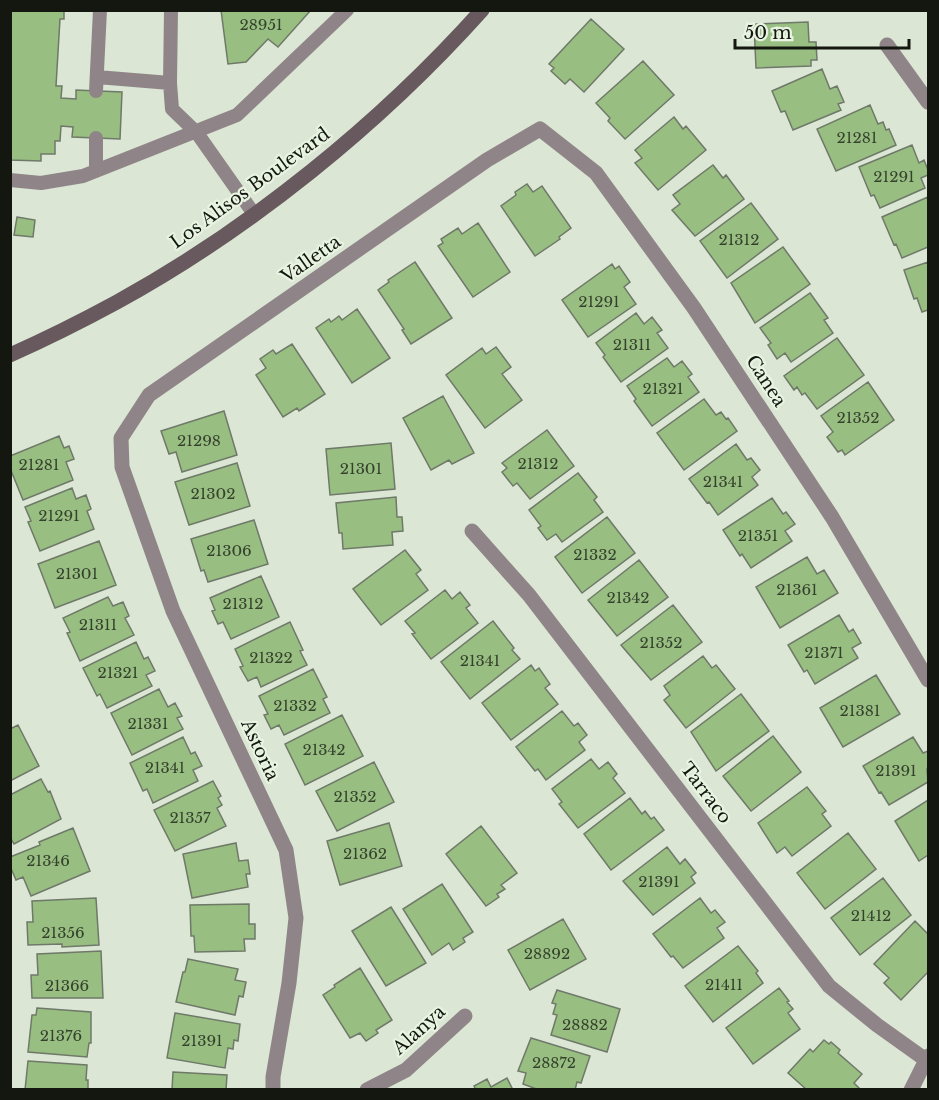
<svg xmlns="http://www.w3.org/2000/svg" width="939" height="1100" font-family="'Libre Baskerville',serif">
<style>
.building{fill:#98be82;stroke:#6f7969;stroke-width:1.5}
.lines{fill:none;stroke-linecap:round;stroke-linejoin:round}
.lane{stroke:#8f8588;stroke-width:14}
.street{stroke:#8f8588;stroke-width:15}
.secondary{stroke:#67595d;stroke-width:15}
.labels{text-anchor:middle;stroke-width:4.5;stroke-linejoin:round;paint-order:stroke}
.number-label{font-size:15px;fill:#34412c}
.street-label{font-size:18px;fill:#131710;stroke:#e8f4e1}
</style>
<rect width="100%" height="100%" fill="#dbe7d4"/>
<path class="building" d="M10 10H64V19H60L56 86H62L61 98 76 99V90L122 92 120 139 72 137 73 127 61 126 60 141H55V154H41V161L10 160Z
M221 10H311L278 47 268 39 246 62 228 64Z
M591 19 624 49 584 92 570 79 565 84 551 71 554 68 549 64Z
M808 22 809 42H816L817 60H811V66L756 68 754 24Z
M643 61 674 95 625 139 608 121 610 118 596 103Z
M822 69 830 89 837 86 844 102 838 104 841 110 793 130 785 111 781 112 772 91Z
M870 105 878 124 883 122 886 130 889 129 896 145 836 171 817 129Z
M674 117 683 129 686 126 706 150 658 190 635 163 642 158 635 150Z
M912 145 919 163 924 160 928 170V175L921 178 925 188 880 208 874 195 871 196 859 167Z
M713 165 723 178 726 175 744 199 695 236 672 210 680 204 673 195Z
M527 184 533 192 542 186 571 228 559 237 560 239 535 256 501 206 516 195 515 192Z
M928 197V247L902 258 896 244 894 245 882 217Z
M751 203 778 239 727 278 700 241Z
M17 217 35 220 33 237 14 235Z
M478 223 510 272 473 297 438 246 443 243 441 239 458 228 462 234Z
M783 247 810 284 755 323 731 283Z
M415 262 452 318 411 344 402 330 404 329 378 290 389 282 388 280Z
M928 262V310L922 312 917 298 914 299 904 270Z
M612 264 615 269 619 266 630 282 624 287 636 304 588 337 562 300Z
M810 293 828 318 824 320 833 333 791 362 785 353 777 359 768 345 771 343 760 328Z
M357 309 390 358 352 383 316 328 329 319 331 322 339 316 342 320Z
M636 313 644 324 652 317 662 330 657 333 668 348 621 382 603 357 605 355 596 343Z
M837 338 864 375 817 409 805 393 802 395 797 387 794 390 784 376Z
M292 344 325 394 299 411 297 408 283 417 256 375 266 368 260 359 273 350 276 354Z
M496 347 511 367 502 374 522 400 485 428 446 375 482 348 486 354Z
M667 358 674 367 682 361 692 374 688 377 699 392 652 426 634 401 636 399 627 386Z
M868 382 894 420 845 455 842 450 838 452 827 437 833 432 821 416Z
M443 396 474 453 452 464 449 460 431 470 403 418Z
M704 399 716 415 721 412 726 419 728 418 737 431 684 470 657 433Z
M224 411 237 455 182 472 176 452 169 454 161 431Z
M547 430 574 466 530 499 517 483 513 486 502 472 507 468 502 463Z
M59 436 64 448 69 446 74 459 66 462 73 480 23 500 10 468V456Z
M391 443 395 489 330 495 326 449Z
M736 444 747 460 751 458 760 470 752 477 758 485 718 515 709 502 707 503 689 479Z
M237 463 250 506 189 525 175 482Z
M578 473 597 497 594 500 603 512 562 542 556 534 547 540 538 528 541 526 529 510Z
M72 488 76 499 86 495 91 509 87 511 94 529 40 551 28 522 31 521 25 507Z
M396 497 397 517H402L403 531 392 532 393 545 343 549 342 533H339L336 503Z
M772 498 783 514 786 512 795 524 785 531 792 541 751 568 742 554 740 556 723 530Z
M607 517 635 553 582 593 555 557Z
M254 520 268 564 208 582 204 570 201 571 191 539Z
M99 541 116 585 55 608 38 564Z
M405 550 421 570 416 574 428 590 381 625 353 589Z
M807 557 817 574 824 570 838 593 780 628 756 587Z
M639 560 668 597 617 636 588 600Z
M261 576 279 617 231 639 223 622 218 624 212 611 215 610 210 598Z
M445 590 452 599 460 592 470 605 466 608 478 623 431 659 412 634 415 633 405 621Z
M108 597 113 606 123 602 129 616 125 618 134 635 80 661 67 633 70 632 63 618Z
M673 605 702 642 651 680 621 645Z
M839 615 849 632 853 629 861 643 852 648 858 658 815 684 807 670 804 672 788 645Z
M493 621 514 648 512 650 520 659 470 699 441 662Z
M290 622 303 650 300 651 307 665 261 687 257 677 248 681 240 667 243 666 235 649Z
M136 642 144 659 148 657 155 671 146 675 152 686 107 708 100 694 97 696 83 668Z
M703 656 712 668 716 665 735 689 686 728 664 700 670 695 664 686Z
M531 665 535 671 539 668 550 684 545 688 558 704 511 740 482 703Z
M313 669 327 697 323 699 330 713 284 735 279 725 271 729 264 715 268 714 259 696Z
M876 675 900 714 843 747 820 708Z
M159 689 168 707 175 703 182 716 177 718 183 729 132 755 111 713Z
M741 694 769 731 716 771 691 732Z
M562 711 574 726 578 723 587 735 579 742 585 750 546 780 538 769 535 771 516 747Z
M342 715 363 756 305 785 285 744Z
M18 725 39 766 10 781V729Z
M773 736 801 772 751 811 723 776Z
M183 737 191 754 195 752 202 766 193 770 198 781 153 803 147 789 143 791 130 763Z
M913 737 923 753 928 751V768L927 769 928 782 889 805 881 792 879 793 863 766Z
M591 759 599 769 608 762 617 774 613 778 625 793 578 828 559 804 562 802 552 789Z
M374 762 394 802 337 831 316 791Z
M41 779 48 792 50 791 61 819 14 844 10 837V795Z
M213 781 221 796 218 798 222 805 217 808 226 826 175 851 154 810Z
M807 787 826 811 822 814 831 826 792 856 785 847 777 853 758 823Z
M630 798 642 814 645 811 651 819 654 817 664 830 611 870 584 834Z
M928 800V855L919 861 895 821Z
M389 823 402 866 340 885 327 841Z
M481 826 517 873 501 885 505 889 497 894 499 897 486 906 446 854Z
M73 828 90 871 31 896 23 877 16 880 10 866V857L40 845 39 842Z
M848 833 876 869 825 909 797 873Z
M236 843 239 861 248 860 250 874H246L248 887 192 898 183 854Z
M667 847 680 864 685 859 696 873 691 877 695 883 653 915 623 881Z
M883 878 911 915 860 955 831 918Z
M442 884 473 932 463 938 465 942 453 950 449 943 432 955 403 909Z
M96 898 99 945 62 947V944L28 945 27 922H33L32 901Z
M700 898 711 913 715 910 725 922 717 928 724 938 683 968 673 956 671 957 653 934Z
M249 904V924H255V939H244L245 951 195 952 194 936H191L190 905Z
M391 907 426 963 386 986 352 931Z
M563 919 586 959 530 990 508 950Z
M915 921 928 934V972L901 1000 884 983 889 978 874 964Z
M738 946 758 971 756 973 763 983 713 1022 685 986Z
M101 951 103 998H32L31 975H38L37 954Z
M188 959 238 969 235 980 246 982 243 997 239 996 235 1015 176 1002 183 972H185Z
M360 968 392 1020 376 1030 378 1033 366 1041 360 1033 350 1038 323 995 335 987 334 985Z
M779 988 789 1001 787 1002 793 1009 788 1013 800 1029 753 1064 726 1028Z
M557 990 620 1009 607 1052 551 1035 557 1015 553 1014 556 1004 552 1003Z
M37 1008 91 1012V1043H89L87 1057 28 1052 32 1015H36Z
M175 1013 240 1024 238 1041 234 1040 233 1049 228 1048 225 1068 167 1058Z
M531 1038 590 1056 581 1083 577 1082 575 1090H539L523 1084 526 1073 518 1071Z
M824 1040 829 1044 831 1042 840 1050 838 1053 862 1074 854 1083 861 1090H807L788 1073 810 1049 813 1052Z
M28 1061 87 1065 86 1080H88V1090H25Z
M173 1072 227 1075 226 1090H172Z
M507 1078 513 1090H476L474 1086 487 1079 491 1087Z"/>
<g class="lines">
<path class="lane" d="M171 10 170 83 172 109 197 133 254 214
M97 77 170 83
M96 91 100 10
M96 138V171
M10 180 41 183 83 176 237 115 347 10"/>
<path class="street" d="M887 45 928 102
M472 531 529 595 829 986 877 1025 926 1060
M273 1090V1077L289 983 296 918 286 850 173 611 122 467 121 438 149 395 487 160 540 129 596 173 694 308 832 517 928 680
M367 1090 406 1070 465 1016
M911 1090 928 1056"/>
<path class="secondary" d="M10 355C46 339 82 321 117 302 250 229 380 124 482 10"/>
</g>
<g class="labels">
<g class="number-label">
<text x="261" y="30">28951</text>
<text x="857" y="143">21281</text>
<text x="894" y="182">21291</text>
<text x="739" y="245">21312</text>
<text x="599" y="307">21291</text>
<text x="632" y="350">21311</text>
<text x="663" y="394">21321</text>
<text x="858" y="423">21352</text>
<text x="199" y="446">21298</text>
<text x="538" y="469">21312</text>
<text x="39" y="470">21281</text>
<text x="361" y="474">21301</text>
<text x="723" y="487">21341</text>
<text x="213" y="499">21302</text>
<text x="59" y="521">21291</text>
<text x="758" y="541">21351</text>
<text x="229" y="556">21306</text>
<text x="595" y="560">21332</text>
<text x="77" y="579">21301</text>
<text x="797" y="595">21361</text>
<text x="628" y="603">21342</text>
<text x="243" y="609">21312</text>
<text x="98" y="630">21311</text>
<text x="661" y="648">21352</text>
<text x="824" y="658">21371</text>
<text x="271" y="663">21322</text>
<text x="480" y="666">21341</text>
<text x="118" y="678">21321</text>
<text x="295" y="711">21332</text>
<text x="860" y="716">21381</text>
<text x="148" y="729">21331</text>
<text x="324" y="755">21342</text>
<text x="165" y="773">21341</text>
<text x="896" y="776">21391</text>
<text x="355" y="802">21352</text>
<text x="190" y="823">21357</text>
<text x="365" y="859">21362</text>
<text x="48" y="866">21346</text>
<text x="659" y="887">21391</text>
<text x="871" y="921">21412</text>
<text x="63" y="938">21356</text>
<text x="547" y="959">28892</text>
<text x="724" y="990">21411</text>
<text x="67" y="991">21366</text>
<text x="585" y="1030">28882</text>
<text x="61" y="1041">21376</text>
<text x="202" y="1046">21391</text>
<text x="554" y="1068">28872</text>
</g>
<g class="street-label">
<text transform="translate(250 188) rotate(-36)" y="6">Los Alisos Boulevard</text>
<text transform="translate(311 259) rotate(-35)" y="6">Valletta</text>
<text transform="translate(766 381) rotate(57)" y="6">Canea</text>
<text transform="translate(260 750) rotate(65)" y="6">Astoria</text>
<text transform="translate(706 793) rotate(53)" y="6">Tarraco</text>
<text transform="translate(419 1030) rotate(-42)" y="6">Alanya</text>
</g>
</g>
<rect width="939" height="1100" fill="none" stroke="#131710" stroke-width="24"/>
<path d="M735 39v9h174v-9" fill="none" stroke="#131710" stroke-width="3"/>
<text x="744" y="39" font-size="18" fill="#131710" stroke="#e8f4e1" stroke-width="4.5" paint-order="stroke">50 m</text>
</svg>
